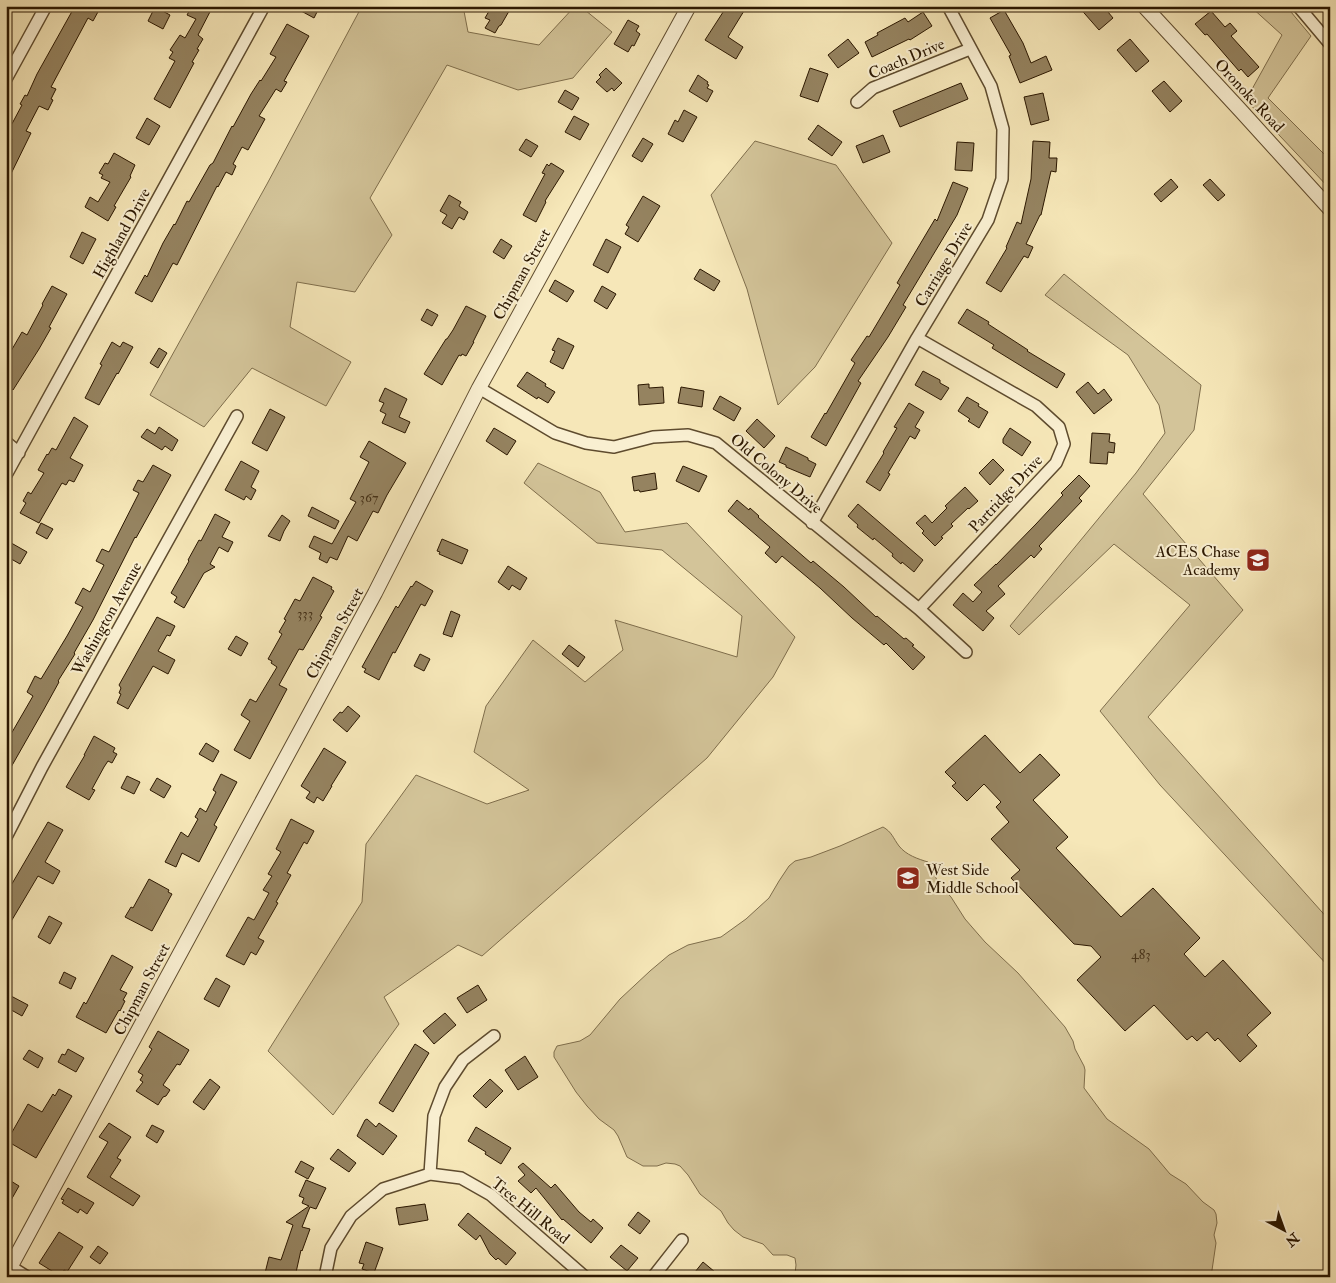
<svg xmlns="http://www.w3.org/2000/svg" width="1336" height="1283" font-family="'IM FELL Double Pica',serif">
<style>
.green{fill:#d3c499;stroke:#7f6e4c}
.building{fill:#958360;stroke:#2b1700}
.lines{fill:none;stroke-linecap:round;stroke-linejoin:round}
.minor-casing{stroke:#5e4b2e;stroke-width:14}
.tertiary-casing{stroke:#5e4b2e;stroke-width:16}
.minor{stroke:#f9efd1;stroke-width:11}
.tertiary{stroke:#f9efd1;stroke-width:14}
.labels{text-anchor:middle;stroke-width:4;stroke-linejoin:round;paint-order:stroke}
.number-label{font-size:14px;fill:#463218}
.street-label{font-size:16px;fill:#2b1700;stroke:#f9efd1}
.poi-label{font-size:16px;fill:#2b1700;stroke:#f9efd1;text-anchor:end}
</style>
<rect width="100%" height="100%" fill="#f6e7b8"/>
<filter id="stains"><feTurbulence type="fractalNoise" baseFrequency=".004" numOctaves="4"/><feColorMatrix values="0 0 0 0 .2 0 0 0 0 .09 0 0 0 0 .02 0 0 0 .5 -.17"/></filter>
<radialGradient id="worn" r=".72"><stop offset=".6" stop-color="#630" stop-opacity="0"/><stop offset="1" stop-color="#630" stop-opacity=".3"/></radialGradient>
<path class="green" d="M362 6H463L468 32 539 45 575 6H580L612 32 573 78 518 90 447 65 370 198 392 235 355 292 297 282 290 327 351 362 326 406 252 368 204 427 150 395 267 184Z
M1250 6H1286L1311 36 1268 98 1330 160V189L1246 100 1282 35Z
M755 141 836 165 892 243 815 367 778 405 747 289 711 195Z
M1064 274 1201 385 1194 430 1143 494 1243 610 1148 717 1330 921V968L1160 785 1100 711 1190 605 1114 544 1019 635 1010 626 1136 473 1165 433 1159 405 1128 355 1045 295Z
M538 463 600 492 625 532 687 523 795 637 773 677 707 758 482 956 458 945 384 997 399 1024 333 1115 268 1051 362 902 366 844 416 775 487 804 529 790 474 752 486 706 533 640 585 682 623 650 615 620 737 657 742 616 662 550 597 543 524 483Z
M883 827C892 832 893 838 899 846 906 855 918 859 928 862L939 884 951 897 965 919 985 942 1018 973 1065 1027 1073 1041 1075 1049 1084 1066 1085 1070 1084 1088 1107 1119 1149 1149 1170 1174 1186 1184 1203 1202 1214 1210 1216 1214 1217 1223 1214 1235 1216 1243 1211 1277H780L785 1274H795L796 1265 795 1258 787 1255H773L763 1244 743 1237 734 1230 728 1223 721 1211 700 1194 688 1175 680 1166 675 1164 666 1163 657 1166H643L627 1157 618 1136 614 1130 599 1119 587 1106 576 1092 554 1057V1052L557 1046 580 1041 590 1035 620 999 650 971 669 955 688 945 721 937 746 919 769 898 779 881 789 866 795 861 811 857 840 846Z"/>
<path class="building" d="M75 6H90L99 10 93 21 88 18 51 87 56 89 51 99 53 100 48 110 39 106 26 131 31 133 6 184V150L12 139 6 136V135L22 105 20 104 25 95 27 96 37 74Z
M192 6H213L198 35 203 39 197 49 199 50 192 62 194 63 170 108 154 99 175 61 169 58 173 52 170 50 180 35 185 38 196 19 187 15Z
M292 6H320L314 18Z
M492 6H512L501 25 499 26 495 33 485 28 490 20 485 18Z
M727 6H747L728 37 743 47 736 59 705 40Z
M1078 6H1103L1113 18 1099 30Z
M155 7 170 15 163 29 148 21Z
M1004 10 1023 43 1031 63 1046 56 1052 70 1020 83 1009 56 1011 55 990 18Z
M1211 11 1225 27 1230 23 1237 31 1231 36 1259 67 1248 77 1241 69 1239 71 1207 34 1205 35 1195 24Z
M923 12 932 26 910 40 909 39 872 57 865 42 878 35 877 33 905 18 908 22Z
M628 20 639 26 636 31 640 34 634 46 632 45 628 52 614 44Z
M287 24 309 36 284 81 287 82 281 92 276 89 259 116 265 119 248 150 242 147 233 164 236 166 232 175 226 172 218 187 217 186 177 265 173 263 152 302 135 293 145 275 147 277 163 243 174 224 175 225 187 201 189 202 210 165 213 163 232 126 233 127 251 94 260 80 261 81 276 57 270 54Z
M848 39 859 53 838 68 828 55Z
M1130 39 1149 61 1136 72 1117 50Z
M606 68 622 83 614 91 612 88 607 92 596 82 601 77 599 75Z
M810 68 828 74 818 102 800 96Z
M698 75 708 82 707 84 709 85 707 88 713 91 707 102 689 91Z
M1164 81 1182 101 1170 112 1152 91Z
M961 83 968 99 900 127 893 111Z
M565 90 579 98 572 110 558 102Z
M1043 93 1049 120 1031 125 1024 97Z
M684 110 697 117 683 142 668 134 675 120 678 122Z
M574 116 589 124 580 140 565 132Z
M147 118 160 126 149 145 136 138Z
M818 125 842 142 832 156 808 139Z
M883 135 890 152 863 163 856 146Z
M643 138 653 144 642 162 632 156Z
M526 139 538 146 531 157 519 150Z
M1033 141 1050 142 1049 158H1057L1056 172 1051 171 1041 215H1040L1026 244 1033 247 1028 258 1024 256 1001 292 986 283 1007 248 1006 247 1017 222 1021 224 1031 179Z
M957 142 974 143 972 171 955 170Z
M114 153 135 165 130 176 131 177 114 206 116 207 108 221 85 207 90 197 98 202 110 182 101 178 103 175 99 173 105 163 108 164Z
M551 163 564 171 545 201 546 202 536 222 523 215 545 174 542 173 547 164 549 166Z
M1171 179 1178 187 1161 202 1154 194Z
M1210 179 1225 195 1218 201 1203 185Z
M953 182 968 188 957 215 903 305 906 307 888 337 858 381 861 383 826 446 811 437 825 413 826 414 855 363 851 360 867 336 869 337 900 285 897 283 935 219 937 221Z
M449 195 461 202 459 206 468 212 464 220 459 217 452 229 442 223 447 215 440 211Z
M643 196 660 206 638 242 625 234 629 227 626 225Z
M82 232 96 239 83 264 70 257Z
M501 239 512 246 504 259 493 252Z
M606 239 621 247 608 273 593 265Z
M700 269 720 281 714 291 694 279Z
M555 280 574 291 567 302 549 291Z
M52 286 67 294 49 327 51 328 39 349 13 390 6 385V349L11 351 22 332 27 335 43 305 42 304Z
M602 286 616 294 607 309 594 301Z
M466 306 486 316 473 342H474L466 356 462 354 461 356 459 355 442 385 424 374 446 339H447L453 330Z
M427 309 438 315 432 326 421 320Z
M967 309 989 322 988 324 1028 350 1027 351 1065 374 1057 388 992 348 994 345 958 323Z
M558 338 574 346 563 369 550 362 555 351 552 350Z
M112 342 120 347 123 342 133 347 118 374 117 373 99 405 85 398 102 365 100 364Z
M159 348 167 353 158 368 150 363Z
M923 371 940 380V383L949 388 941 400 915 385Z
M527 372 546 384 545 386 555 392 548 403 538 397 537 399 517 386Z
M1088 382 1098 394 1104 389 1112 400 1094 414 1076 392Z
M649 384V388L663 387 664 403 639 405 638 385Z
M681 387 704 391 702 407 678 403Z
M385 388 407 399 399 417 410 422 405 433 382 423 386 414 380 411 384 403 379 401Z
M720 396 741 408 734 421 713 409Z
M967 397 979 404 978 406 988 412 979 428 968 421 970 419 958 411Z
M909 403 924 412 915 427 920 430 915 439 910 436 888 473 890 474 880 491 866 482 884 453 883 452 897 428 894 427Z
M270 409 285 417 267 451 252 443Z
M74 417 88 426 70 458 83 465 74 482 69 480 66 485 62 483 39 523 20 513 26 503 23 501 28 492 31 494 44 473 38 470 47 454 48 455 52 448 56 450Z
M757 419 775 436 764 448 746 431Z
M159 427 178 440 172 451 165 446 162 450 141 437 147 429 155 434Z
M494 428 516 441 507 455 486 441Z
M1010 428 1031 442 1022 456 1003 443V439Z
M1092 433 1110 434 1109 442 1115 443 1114 453 1108 452 1107 464 1090 463Z
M369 441 406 463 387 495 378 513 373 511 357 541 348 536 337 560 330 557 327 563 319 559 321 553 309 547 314 536 332 544 356 502 350 499 368 464 369 462 360 457Z
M786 447 808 458V460L816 464 810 477 786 467V465L779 462Z
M993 459 1004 470 990 485 979 473Z
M241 461 259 471 251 487 256 490 251 500 246 496 244 500 225 490Z
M153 465 171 475 136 538 135 537 93 620 74 653 75 654 58 681 59 682 43 711 6 776V731L11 734 33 696 27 692 35 676 41 679 67 636 83 607 75 603 83 588 90 592 104 565 96 561 102 549 109 552 139 493 133 490 138 480 143 482Z
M683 466 707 476 699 492 676 481Z
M655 473 657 489 640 492 639 490 634 491 632 477Z
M1079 475 1090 486 1079 498 1082 501 1039 546 1042 549 1034 558 1031 555 998 586 1005 594 986 611 994 618 983 631 953 605 963 593 973 602 982 592 974 585 996 564V565L1036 524 1063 495 1061 493Z
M965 487 978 501 969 509 968 508 951 524 953 526 941 537 943 538 935 546 922 533 924 531 916 523 925 515 932 523 947 508 945 506Z
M737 500 749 510 750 508 759 516 758 517 811 563 813 561 844 587 876 617 877 616 904 639 906 638 914 645 912 646 925 657 913 670 886 643 884 645 852 618 820 588 782 556 776 563 765 553 770 547 728 511Z
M858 504 923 560 914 572 902 562 901 564 892 556 893 554 874 538 873 540 857 527 858 525 848 516Z
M312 507 339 521 335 529 308 516Z
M215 514 230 522 222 537 233 542 228 552 219 547 210 564 215 567 204 573 184 608 174 602 177 597 171 593 189 561 188 560 199 540 201 541Z
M282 515 290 521 284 531 280 541 268 536Z
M41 523 53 529 47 539 36 533Z
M442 539 468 550 462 564 439 554 440 552 437 551Z
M6 540 27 552 20 564 6 556Z
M508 566 527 578 520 590 512 585 509 590 498 582Z
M313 577 332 587 331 589 334 591 320 616 322 617 303 650 299 649 279 685 287 689 250 759 234 750 250 721 241 715 250 699 256 702 277 667 271 663 272 661 268 659 282 634 279 632 286 620 284 619 295 599 300 601Z
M416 581 433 591 425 606 421 604 395 653 393 652 379 680 364 672 366 669 362 667 396 606 398 608 411 586 412 587Z
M451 611 460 615 452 637 443 634Z
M157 617 175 626 170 636 167 635 158 651 175 660 168 674 153 666 128 709 117 703 121 694 119 693 121 688 119 685Z
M236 636 248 643 241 656 228 649Z
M569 645 585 657 578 667 562 654Z
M420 654 430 659 424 671 414 666Z
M348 706 360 716 347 732 333 720 340 712 342 713Z
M985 735 1020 773 1040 754 1060 775 1033 800 1068 837 1056 848 1121 917 1153 888 1200 938 1184 954 1205 977 1223 960 1271 1013 1247 1035 1257 1046 1240 1062 1218 1038 1215 1041 1207 1032 1197 1041 1192 1036 1187 1040 1154 1005 1125 1031 1077 980 1101 957 1091 946 1074 944 1011 878 1020 870 991 839 1009 822 996 807 1001 802 984 784 967 801 952 786 956 783 945 772Z
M94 736 115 748 113 752 117 754 112 763 108 761 104 767 92 789 95 790 89 800 66 787 85 755H84Z
M206 743 219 751 213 762 199 754Z
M324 748 346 762 331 786H332L323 801 317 797 314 803 306 798 310 792 301 786Z
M221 774 237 782 214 825 217 827 199 862 182 853 176 867 165 862 181 832 188 837 198 819 195 817 200 808 206 812 216 792 213 790Z
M127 776 140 782 134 794 121 788Z
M157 778 171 786 164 798 150 790Z
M291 819 314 831 307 844 304 842 287 873 291 875 276 902 278 903 258 938 264 941 256 955 251 952 244 965 226 956 248 917 254 920 269 893 263 890 272 876 268 874 281 852 276 849Z
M48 822 63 830 45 862 60 871 53 884 38 876 6 930V894Z
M149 879 169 890 168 892 172 894 152 931 125 917 131 907 133 908Z
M49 916 62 923 50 944 38 937Z
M112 955 133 967 120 990 127 993 123 1000 125 1001 120 1011 119 1010 106 1033 76 1017 84 1002 86 1004Z
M64 972 76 978 71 989 59 983Z
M216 978 230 986 219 1007 204 999Z
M478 985 487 1000 467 1013 457 998Z
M11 996 28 1005 22 1016 6 1007Z
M445 1013 456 1025 434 1044 423 1031Z
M158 1031 189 1050 180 1065 177 1064 163 1085 170 1090 166 1096 163 1097 158 1105 136 1091 143 1082 140 1080 143 1075 138 1072 152 1049 149 1047Z
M415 1044 429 1053 393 1112 379 1103Z
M68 1049 84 1058 76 1072 58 1062 62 1054 65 1055Z
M29 1050 43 1058 38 1068 23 1059Z
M525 1056 538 1077 518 1090 505 1070Z
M210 1079 220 1087 204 1110 193 1102Z
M490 1079 503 1091 486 1108 473 1096Z
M59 1089 72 1096 36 1158 7 1141 28 1104 42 1112 53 1094 55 1096Z
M367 1119 376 1127 379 1123 397 1136 383 1155 357 1136 365 1120Z
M109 1123 131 1137 117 1158 121 1160 110 1177 140 1196 133 1206 87 1177 108 1142 99 1137Z
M152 1125 164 1131 157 1143 146 1136Z
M476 1127 511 1148 501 1164 485 1154 486 1152 468 1141Z
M338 1149 356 1163 349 1172 330 1159Z
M301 1161 314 1168 308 1179 295 1172Z
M523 1163 551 1188 555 1184 579 1212 591 1222 593 1219 603 1228 591 1243 563 1219 562 1220 536 1188 531 1193 518 1181 525 1175 518 1167Z
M6 1178 19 1186 6 1209Z
M306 1180 326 1188 316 1209 310 1207 302 1227 310 1229 302 1251 301 1250 295 1277H264L269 1257 281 1260 293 1225 286 1222 309 1206 302 1203 304 1198 299 1196Z
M68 1188 94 1203 87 1214 80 1209 78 1213 62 1203 64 1200 61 1199Z
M425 1204 428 1220 399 1225 396 1208Z
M638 1212 650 1221 640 1234 628 1225Z
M468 1213 516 1253 506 1265 498 1258 496 1260 490 1254 480 1235 476 1240 458 1225Z
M59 1232 83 1247 67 1272 64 1270 60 1276 39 1263Z
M366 1242 383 1248 374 1273 362 1269 364 1264 359 1263Z
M621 1245 638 1258 627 1271 610 1257Z
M98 1246 108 1253 100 1264 90 1257Z
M703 1262 721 1277H691Z"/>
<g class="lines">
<g class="minor-casing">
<path id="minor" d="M1298 6 1330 44
M6 79 46 6
M857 102 873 88 970 49
M917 338 1036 406 1059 427 1064 444 1056 463 919 609
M479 388 555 433 586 443 614 447 653 437 688 435 716 443 919 609 966 652
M6 442 19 453
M6 475 264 6
M812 523 917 338 988 220 1002 179 1003 129 991 86 948 6
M6 837 42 767 237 416
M430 1174 434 1116 445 1087 463 1060 494 1036
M11 1267 27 1277
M325 1277 331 1248 351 1216 383 1189 430 1174 461 1178 491 1195 585 1277
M653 1277 682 1240"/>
</g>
<g class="tertiary-casing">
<path id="tertiary" d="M1144 6 1242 112 1330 209
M6 1275 375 593 479 388 689 6"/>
</g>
<use href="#minor" class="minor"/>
<use href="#tertiary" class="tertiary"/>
</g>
<defs>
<g id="school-square" transform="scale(1.25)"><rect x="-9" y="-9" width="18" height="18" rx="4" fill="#8f2418" stroke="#f9efd1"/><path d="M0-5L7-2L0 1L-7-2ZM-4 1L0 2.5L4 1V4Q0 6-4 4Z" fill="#fff"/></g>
</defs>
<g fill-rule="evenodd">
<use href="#school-square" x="1258" y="560"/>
<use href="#school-square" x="908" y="878"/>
</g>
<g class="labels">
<g class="number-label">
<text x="369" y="502">367</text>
<text x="305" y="618">333</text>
<text x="1141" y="959">483</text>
</g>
<g class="street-label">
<text transform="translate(906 58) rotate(-23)" y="6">Coach Drive</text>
<text transform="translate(1250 95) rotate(47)" y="6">Oronoke Road</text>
<text transform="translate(121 233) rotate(-61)" y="6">Highland Drive</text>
<text transform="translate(943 264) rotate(-59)" y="6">Carriage Drive</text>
<text transform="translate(521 274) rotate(-61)" y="6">Chipman Street</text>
<text transform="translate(777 473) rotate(40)" y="6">Old Colony Drive</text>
<text transform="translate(1005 493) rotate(-47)" y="6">Partridge Drive</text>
<text transform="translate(106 618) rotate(-61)" y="6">Washington Avenue</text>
<text transform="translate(334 633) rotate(-61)" y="6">Chipman Street</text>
<text transform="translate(141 989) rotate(-62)" y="6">Chipman Street</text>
<text transform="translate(531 1210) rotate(39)" y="6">Tree Hill Road</text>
</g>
<g class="poi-label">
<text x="1240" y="557">ACES Chase<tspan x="1240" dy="18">Academy</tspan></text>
<text x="926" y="875" text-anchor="start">West Side<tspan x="926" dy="18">Middle School</tspan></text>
</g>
</g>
<rect width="1336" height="1283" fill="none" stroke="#f6e7b8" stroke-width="25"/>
<rect x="8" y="8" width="1321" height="1268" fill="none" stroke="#2b1700" stroke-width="2.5"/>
<rect x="12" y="12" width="1311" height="1258" fill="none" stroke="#2b1700"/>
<g transform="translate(1284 1230) rotate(139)" stroke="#f9efd1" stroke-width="4" paint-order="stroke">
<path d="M0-4L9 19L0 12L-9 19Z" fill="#2b1700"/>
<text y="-8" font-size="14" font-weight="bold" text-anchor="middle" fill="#2b1700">N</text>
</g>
<rect width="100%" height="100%" filter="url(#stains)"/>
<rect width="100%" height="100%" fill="url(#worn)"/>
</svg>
